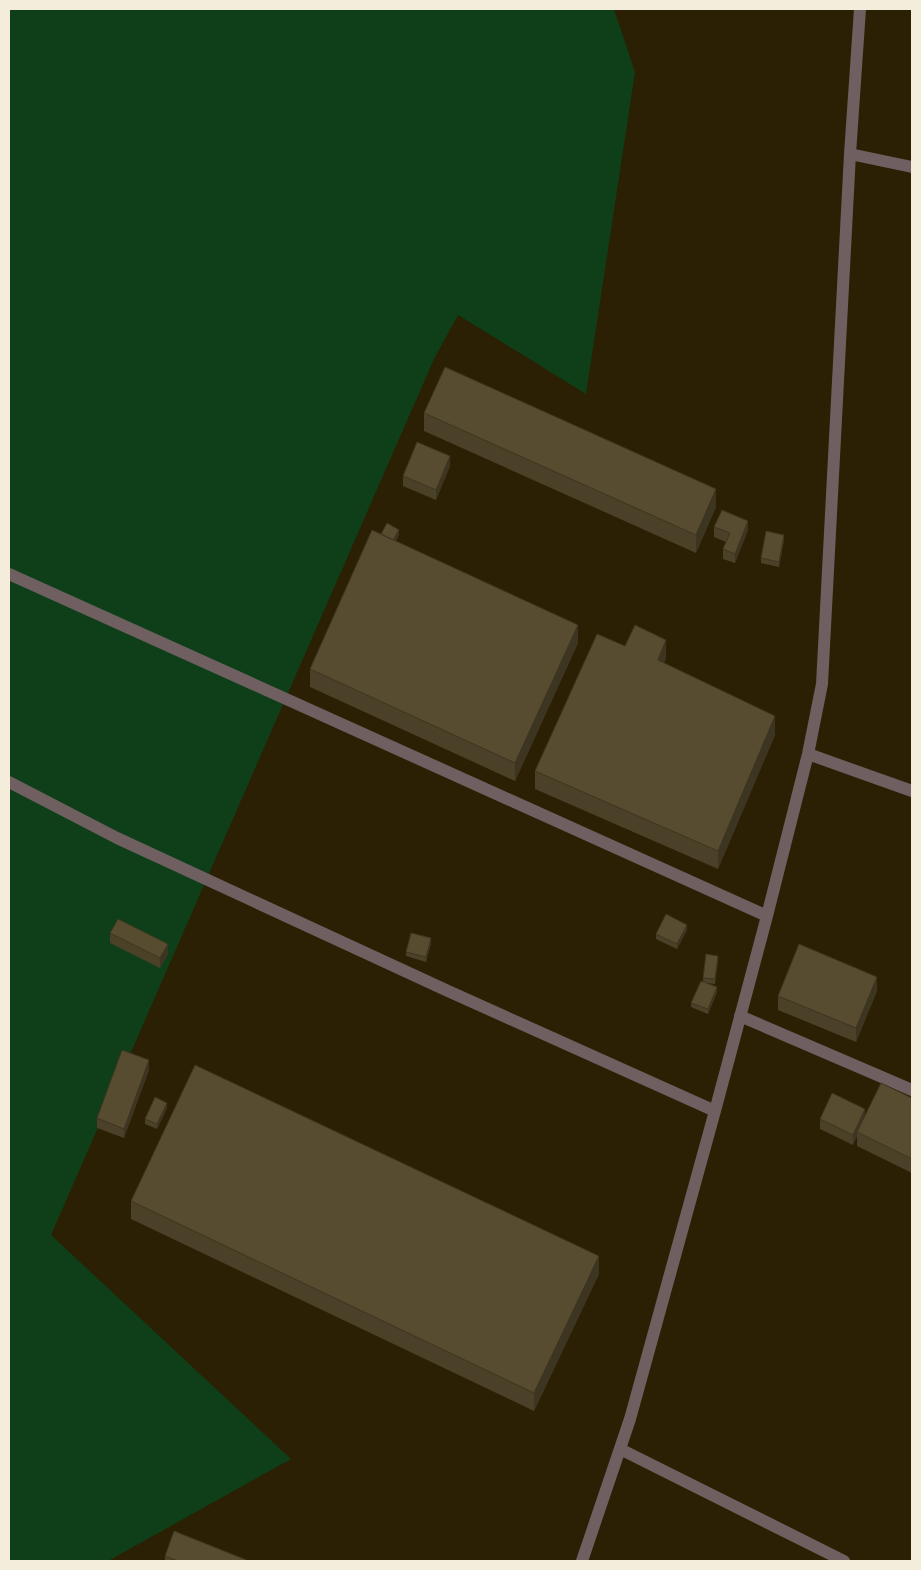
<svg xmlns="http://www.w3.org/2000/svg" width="921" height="1570" font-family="'IBM Plex Sans',sans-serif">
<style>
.green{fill:#0e3f19}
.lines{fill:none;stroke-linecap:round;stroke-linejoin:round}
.lane{stroke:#6f5f61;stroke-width:12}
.street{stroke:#6f5f61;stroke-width:12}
.wall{fill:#4b4128}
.shaded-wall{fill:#3d3521}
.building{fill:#574c2f;stroke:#3d3521}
</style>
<rect width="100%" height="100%" fill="#2b2004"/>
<path class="green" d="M9 9H614L635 72 586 394 458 315 434 359 51 1235 291 1459 108 1561H9Z"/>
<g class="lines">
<path class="lane" d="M740 1016 912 1090"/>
<path class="street" d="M850 154 912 167
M9 574 767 916
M808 754 912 791
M9 782 117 838 448 991 715 1111
M620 1449 844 1561
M582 1561 630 1419 715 1111 767 916 808 754 822 684 850 154 860 9"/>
</g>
<path class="wall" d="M424 413 716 507 696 553 424 431Z
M450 466 436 500 403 486V476Z
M714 527 748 530 735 563 723 559V549L726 542 714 537Z
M381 534 399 535 396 541 578 643 515 781 310 687V669Z
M784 540 779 567 761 563V558Z
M666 658 664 663 775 735 718 869 535 789V771Z
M687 930 677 949 656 939V934Z
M110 933 168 954 160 968 110 943Z
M431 943 426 962 406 956V952Z
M718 960 715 984 707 983 717 992 708 1014 691 1007V1003L703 982V978Z
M877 991 856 1042 778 1010V996Z
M149 1070 124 1138 97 1128V1118Z
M912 1098V1173L857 1146V1136L853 1145 820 1129V1119L865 1115Z
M167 1108 157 1129 145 1124V1119Z
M131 1201 599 1274 534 1411 131 1219Z
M165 1556 249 1561H165Z"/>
<path class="shaded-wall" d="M450 456V466L436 500V490Z
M716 489V507L696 553V535Z
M748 521V530L735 563V554Z
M399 530V535L390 550V545Z
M784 535V540L779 567V562Z
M578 625V643L515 781V763Z
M666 640V658L658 678V660Z
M775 716V735L718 869V851Z
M687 925V930L677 949V944Z
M431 938V943L426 962V957Z
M168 944V954L160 968V958Z
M877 977V991L856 1042V1028Z
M717 987V992L708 1014V1009Z
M149 1060V1070L124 1138V1129Z
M167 1103V1108L157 1129V1124Z
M865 1109V1118L857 1132V1136L853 1145V1135Z
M599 1256V1274L534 1411V1393Z"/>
<path class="building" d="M445 367 716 489 696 535 424 413Z
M417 442 450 456 436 490 403 476Z
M722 510 748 521 735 554 723 549 730 533 714 527Z
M387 523 399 530 393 540 381 534Z
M372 530 578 625 515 763 310 669Z
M766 531 784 535 779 562 761 558Z
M635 625 666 640 658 660 775 716 718 851 535 771 597 634 625 646Z
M666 914 687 925 677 944 656 934Z
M118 919 168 944 160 958 110 933Z
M411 933 431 938 426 957 406 952Z
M799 944 877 977 856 1028 778 996Z
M706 954 718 956 715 979 703 978Z
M701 981 717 987 708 1009 691 1003Z
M122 1050 149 1060 124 1129 97 1118Z
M195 1065 599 1256 534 1393 131 1201Z
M881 1083 912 1098V1159L857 1132Z
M832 1093 865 1109 853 1135 820 1119Z
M155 1097 167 1103 157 1124 145 1119Z
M174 1531 249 1561H178L165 1556Z"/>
<rect width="921" height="1570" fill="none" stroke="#f4eddc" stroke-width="20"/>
</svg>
